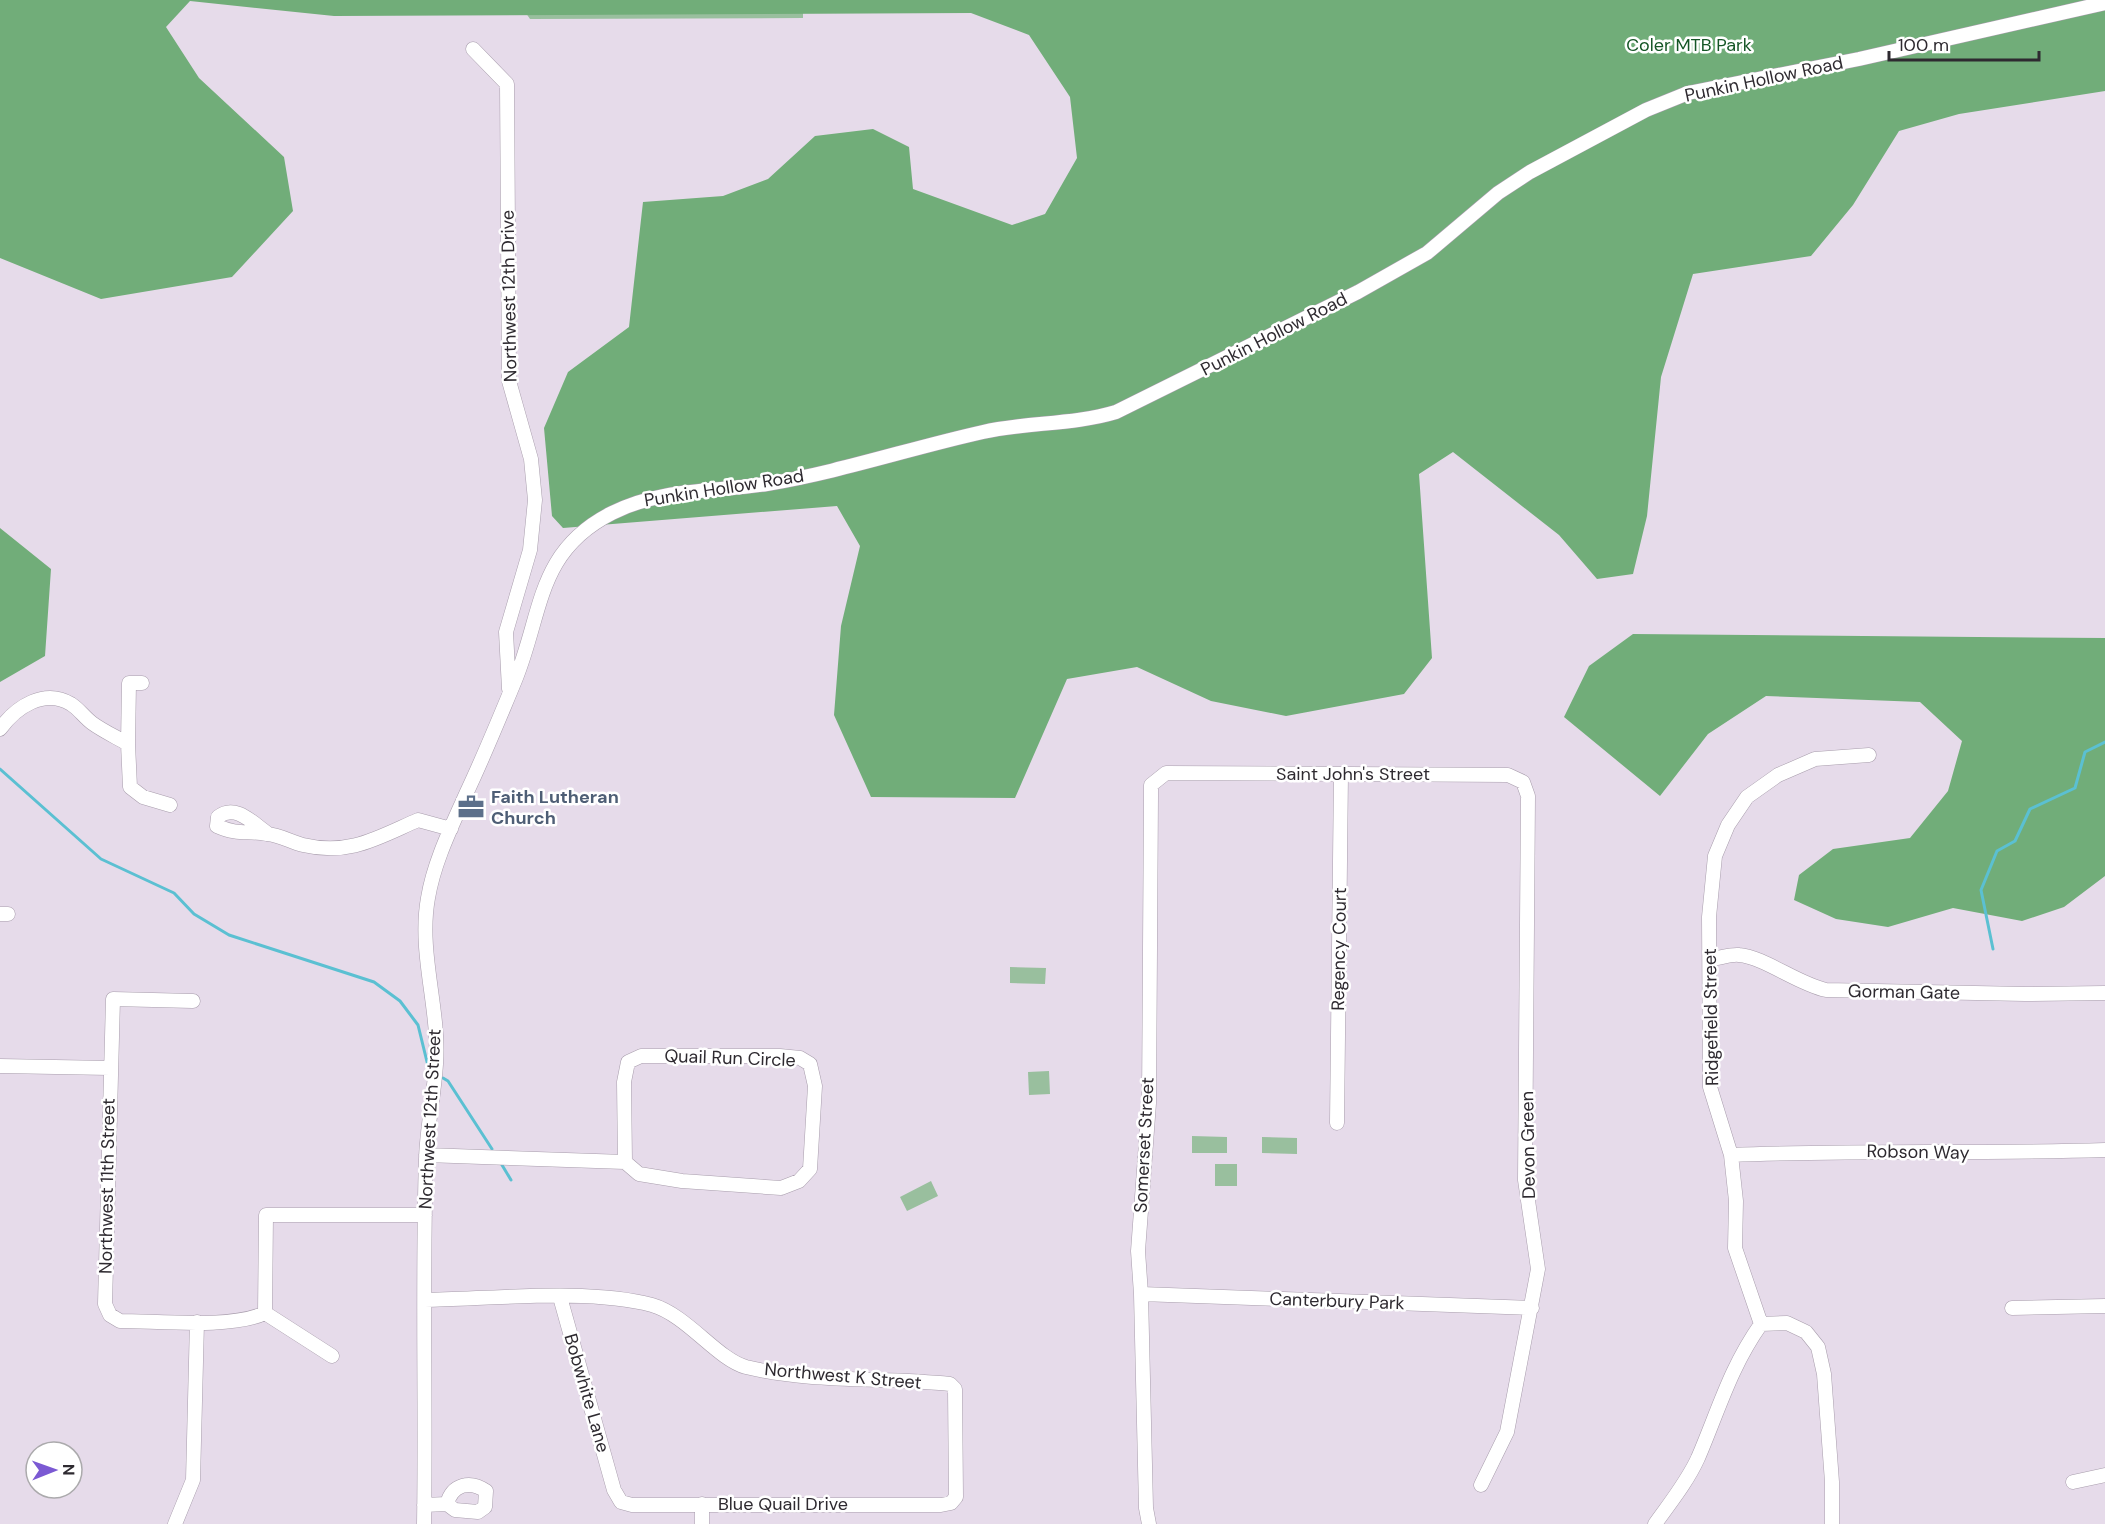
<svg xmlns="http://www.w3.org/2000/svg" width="2105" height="1524" font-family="'DM Sans',sans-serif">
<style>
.green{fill:#99bf9e}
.forest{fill:#71ad79}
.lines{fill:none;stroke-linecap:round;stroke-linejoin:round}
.stream{stroke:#5bc0d2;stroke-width:3}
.minor-casing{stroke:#a89dac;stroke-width:15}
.minor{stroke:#fff;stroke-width:14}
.labels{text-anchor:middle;stroke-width:5;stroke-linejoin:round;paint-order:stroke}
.park-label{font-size:18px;fill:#155626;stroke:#fff}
.street-label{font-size:18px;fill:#2e2a30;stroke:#fff}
.service-label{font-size:18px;font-weight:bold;fill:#4e5e75;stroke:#fff;text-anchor:start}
</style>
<rect width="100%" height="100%" fill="#e6dbea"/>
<path class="green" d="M517 0H803V18L530 19Z
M1010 967 1046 968 1045 984 1010 983Z
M1049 1071 1050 1094 1029 1095 1028 1072Z
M1192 1136 1227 1137V1153H1192Z
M1262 1137 1297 1138V1154L1262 1153Z
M1215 1164H1237V1186H1215Z
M931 1181 938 1196 907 1211 900 1197Z"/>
<path class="forest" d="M0 0H2105V91L1959 114 1899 131 1853 205 1811 256 1693 274 1661 377 1647 516 1633 574 1597 579 1559 535 1453 452 1419 474 1432 658 1404 694 1286 716 1211 701 1137 667 1067 679 1015 798 871 797 834 715 841 626 860 546 837 506 563 528 552 516 544 428 568 372 629 327 643 202 723 196 768 179 815 136 873 129 909 147 913 189 1012 225 1045 214 1077 158 1070 97 1029 35 971 13 334 16 190 1 166 27 199 78 284 157 293 211 232 277 101 299 0 258Z
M0 528 51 569 45 656 0 682Z
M1633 634 2105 638V876L2064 907 2022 921 1953 908 1888 927 1836 919 1794 900 1799 875 1833 849 1910 838 1948 791 1962 741 1920 702 1766 696 1708 734 1660 796 1564 717 1589 666Z"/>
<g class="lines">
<path class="stream" d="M0 769 101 859 174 893 194 914 229 935 374 982 400 1001 418 1025 429 1070
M1993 949 1981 890 1997 851 2015 841 2030 809 2075 788 2085 752 2105 742
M443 1078 448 1081 492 1149
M502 1165 511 1180"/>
<g class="minor-casing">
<path id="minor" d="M473 49 507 84 509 381 531 459 535 500 530 550 506 632 509 689
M0 729C16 707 44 688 71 704 79 709 84 717 92 723 103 731 116 737 128 744L130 787 143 797 170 805
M128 744 129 683H142
M267 833C253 823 235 803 218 817L217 826C240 836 246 830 267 834 280 835 291 842 303 845 349 856 377 838 418 820L451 829
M0 914H8
M1711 959C1720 958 1731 954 1739 955 1764 957 1798 984 1826 990L2025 994 2105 993
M193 1001 113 999 105 1304 110 1315 120 1321C158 1321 232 1329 265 1313L266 1215H425
M641 1056H780L800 1058 810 1064 815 1086 810 1169 799 1181 781 1188 682 1181 639 1174 625 1162 624 1082 628 1062Z
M0 1066 110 1068
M1337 1123 1341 774
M426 1155 625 1162
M1731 1155C1856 1150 1980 1154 2105 1150
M1141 1294 1532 1308
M425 1300C489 1299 591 1288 652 1305 687 1315 717 1359 746 1367 813 1383 882 1377 950 1384L955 1389 956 1497 951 1503 941 1505H632L621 1502 614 1490 560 1297
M2012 1308 2105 1306
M265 1313 332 1356
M1761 1324 1735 1248 1736 1201 1731 1155 1710 1087 1709 917 1715 856 1728 825 1747 797 1778 775 1815 759 1869 755
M1761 1324 1787 1323 1806 1332 1818 1347 1824 1374 1832 1482V1524
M2073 1482 2105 1475
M702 1504V1524
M424 1505 447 1504 455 1510 478 1512 485 1507 486 1491C470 1480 452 1484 447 1504
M175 1524 193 1480 197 1322
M424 1524C426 1402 422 1280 426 1159 427 1127 434 1096 436 1064 440 1009 418 953 428 898 434 862 451 828 466 794 484 756 500 717 516 678 543 610 537 551 612 513 661 488 714 492 767 484 840 472 911 448 983 432 1027 422 1073 425 1116 412L1358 292 1427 253 1498 193 1530 172 1646 110 1688 93 1859 59 2105 3
M1149 1524 1146 1508 1141 1294 1138 1251 1149 1103 1151 795V785L1166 773 1508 775 1523 782 1528 796 1525 1180 1538 1269 1507 1432 1481 1485
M1655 1524C1670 1503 1687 1482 1698 1458 1719 1409 1730 1368 1761 1324"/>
</g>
<use href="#minor" class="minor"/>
</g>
<defs>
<g id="office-bare" transform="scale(2.07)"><path d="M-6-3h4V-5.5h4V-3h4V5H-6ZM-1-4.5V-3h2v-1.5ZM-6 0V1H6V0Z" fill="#5c6f8a" stroke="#fff" stroke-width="2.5" paint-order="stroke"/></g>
</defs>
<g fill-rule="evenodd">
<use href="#office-bare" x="471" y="807"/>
</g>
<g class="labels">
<g class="park-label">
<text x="1689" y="51">Coler MTB Park</text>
</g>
<g class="street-label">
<text transform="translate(1764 79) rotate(-12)" y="6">Punkin Hollow Road</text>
<text transform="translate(509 296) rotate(-91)" y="6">Northwest 12th Drive</text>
<text transform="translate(1274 334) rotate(-27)" y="6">Punkin Hollow Road</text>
<text transform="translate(724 488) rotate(-9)" y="6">Punkin Hollow Road</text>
<text x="1353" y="780">Saint John's Street</text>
<text transform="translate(1339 949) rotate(-89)" y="6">Regency Court</text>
<text transform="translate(1904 992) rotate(1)" y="6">Gorman Gate</text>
<text transform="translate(1711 1017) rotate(-91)" y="6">Ridgefield Street</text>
<text transform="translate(730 1058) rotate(2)" y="6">Quail Run Circle</text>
<text transform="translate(430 1119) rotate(-87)" y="6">Northwest 12th Street</text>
<text transform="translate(1144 1145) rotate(-87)" y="6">Somerset Street</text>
<text transform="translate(1528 1145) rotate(-91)" y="6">Devon Green</text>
<text transform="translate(1918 1152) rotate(1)" y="6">Robson Way</text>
<text transform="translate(107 1186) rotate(-89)" y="6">Northwest 11th Street</text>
<text transform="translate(1337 1301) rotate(2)" y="6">Canterbury Park</text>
<text transform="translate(843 1376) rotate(5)" y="6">Northwest K Street</text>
<text transform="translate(587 1393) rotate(74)" y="6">Bobwhite Lane</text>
<text x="783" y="1510">Blue Quail Drive</text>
</g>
<g class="service-label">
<text x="491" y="803">Faith Lutheran<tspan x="491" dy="21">Church</tspan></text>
</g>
</g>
<g transform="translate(54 1470) rotate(89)"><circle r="28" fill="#ffffff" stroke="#abaaac" stroke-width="1.5"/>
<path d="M0-4.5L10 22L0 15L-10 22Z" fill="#7b59d3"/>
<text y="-9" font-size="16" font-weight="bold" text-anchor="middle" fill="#2e2a30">N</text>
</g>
<path d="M1889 51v9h150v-9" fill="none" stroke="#2e2a30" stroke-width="3"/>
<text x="1898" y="51" font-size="18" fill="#2e2a30" stroke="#ffffff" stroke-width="4.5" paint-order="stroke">100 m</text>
</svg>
